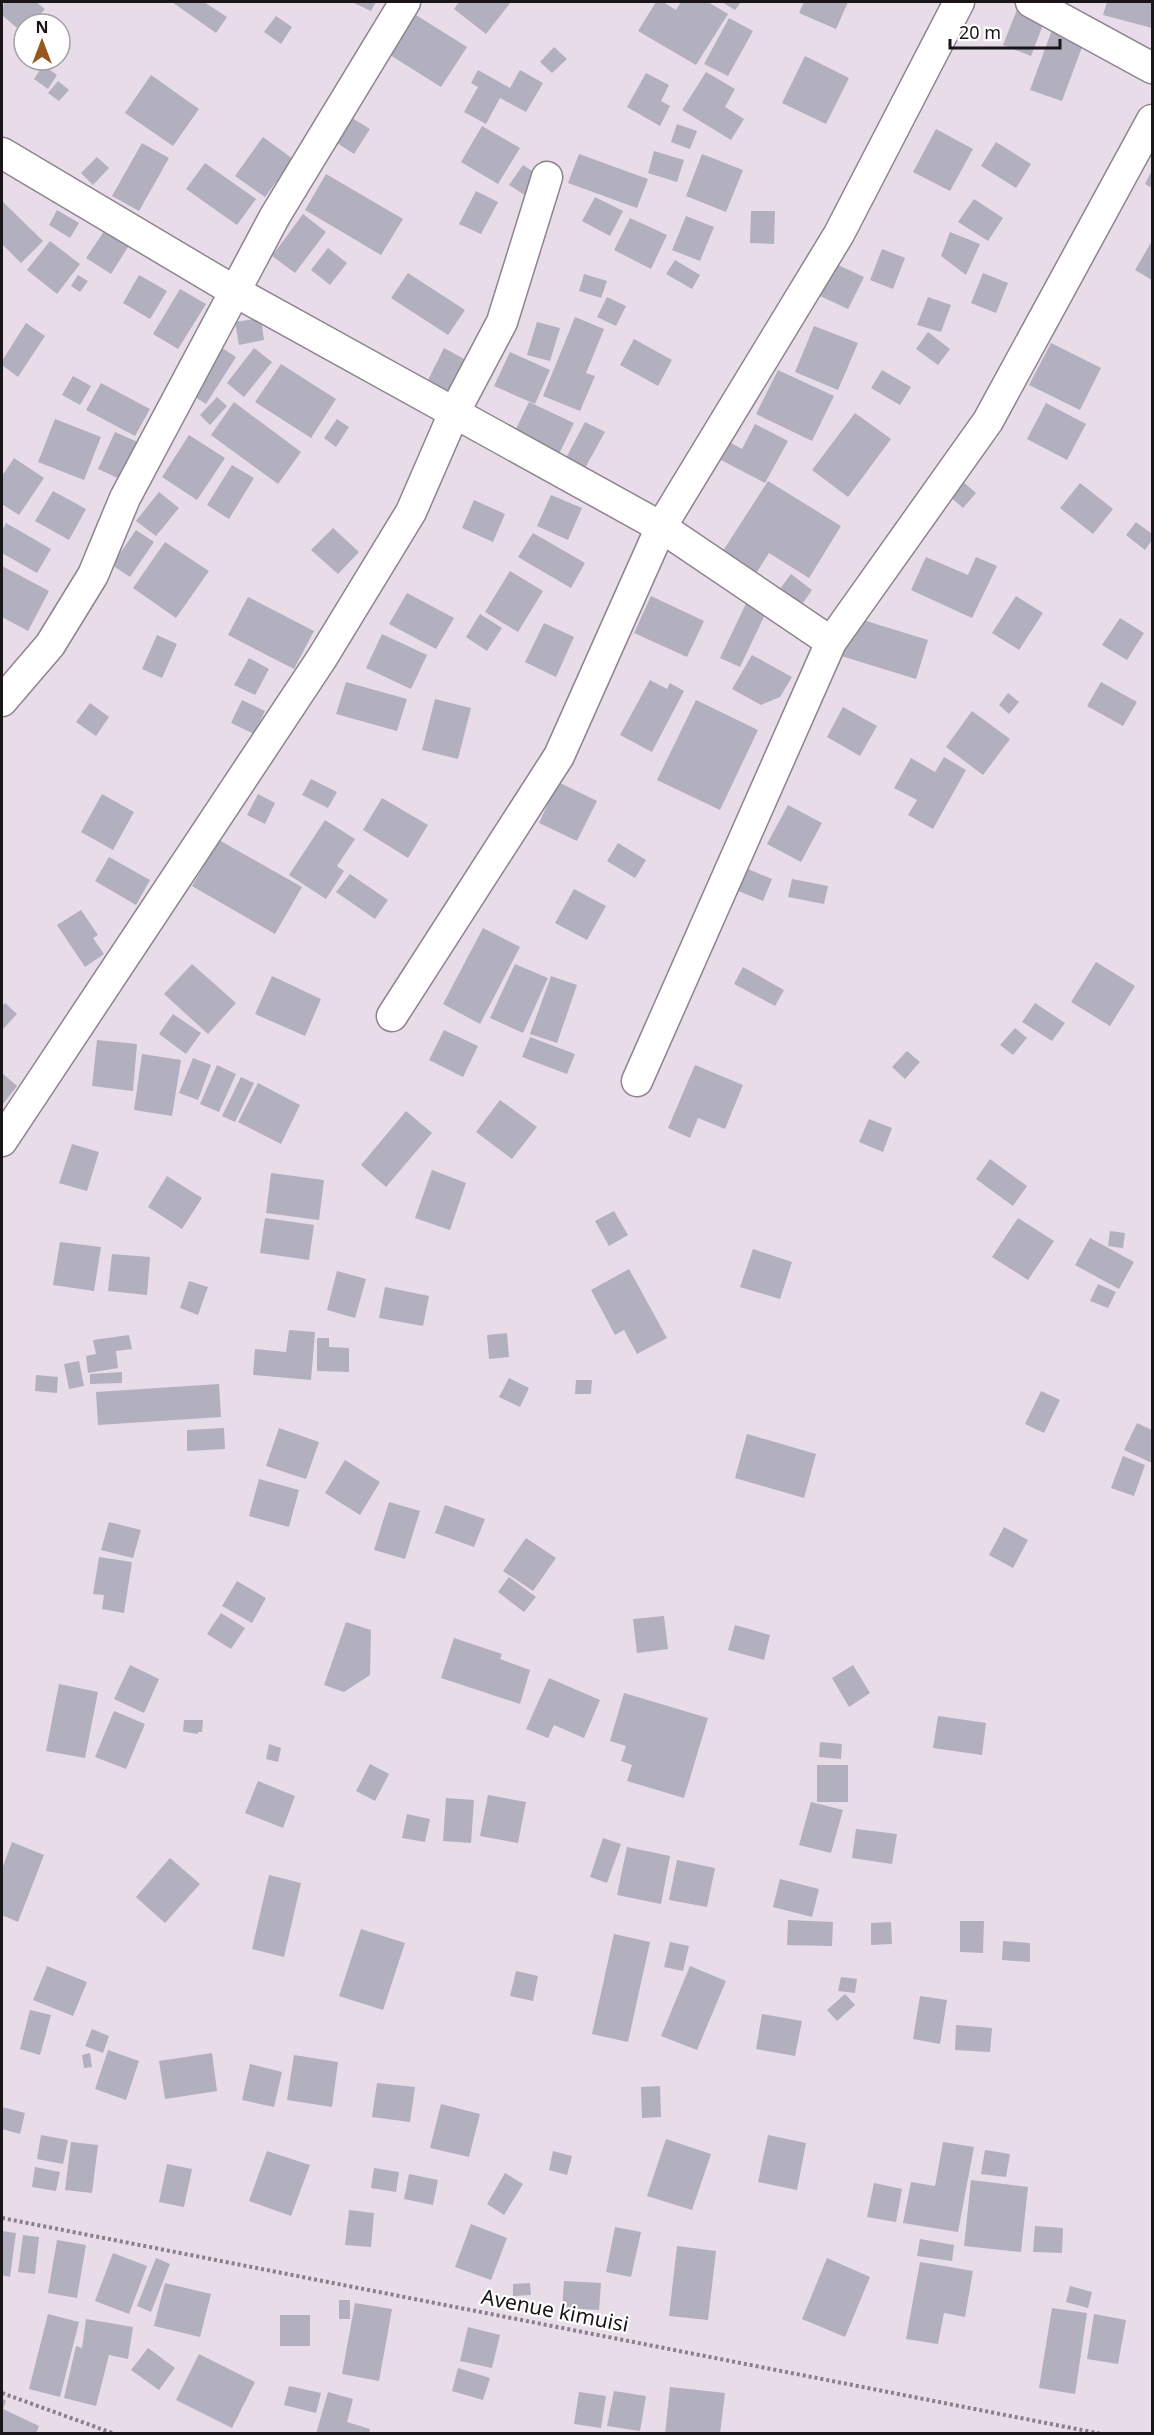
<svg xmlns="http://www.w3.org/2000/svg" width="1154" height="2435" font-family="'Noto Sans',sans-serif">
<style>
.building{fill:#b2afbe}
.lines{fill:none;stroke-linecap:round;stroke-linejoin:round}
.minor-casing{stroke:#8e838f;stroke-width:33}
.path{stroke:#887f88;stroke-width:4;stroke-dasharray:3 3;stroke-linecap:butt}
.minor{stroke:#fff;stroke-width:30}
.labels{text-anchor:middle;stroke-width:4.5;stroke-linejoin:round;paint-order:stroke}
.street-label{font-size:21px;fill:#191519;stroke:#fff}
</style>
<rect width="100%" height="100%" fill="#e8dce9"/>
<path class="building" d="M4 2H36L45 9 32 24H24V34L2 15Z
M172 2H204L227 17 216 33Z
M352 2H376L371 11Z
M459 2H511L486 34 454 9Z
M656 2H663L676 10 681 2H708L728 14 696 65 638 31Z
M722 2H741L735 10Z
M804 2H848L836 29 799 13Z
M1107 2H1152V28L1103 15Z
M1018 7 1046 17 1031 56 1003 45Z
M416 15 467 47 441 87 390 55Z
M276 16 292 27 281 44 264 32Z
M729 18 753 31 728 76 704 64Z
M1053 27 1085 39 1062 101 1030 90Z
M554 47 567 59 552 73 540 62Z
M805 56 849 78 826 124 782 103Z
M43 65 57 75 48 89 34 79Z
M478 70 510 88 520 70 543 83 526 112 500 98 486 124 464 112 478 87 471 83Z
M706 72 735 89 725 107 744 119 731 140 682 110Z
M646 73 669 85 661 101 670 106 660 126 627 107Z
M151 75 199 109 173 146 125 113Z
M58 81 69 90 59 101 48 93Z
M352 118 370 129 354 154 337 143Z
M677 124 697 131 690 149 671 142Z
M482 126 520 148 498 184 461 162Z
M936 129 973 149 950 191 913 172Z
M263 137 293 159 265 197 235 176Z
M996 142 1031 164 1016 188 981 166Z
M142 143 169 158 139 211 112 196Z
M654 151 684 160 677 182 648 173Z
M579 154 648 179 637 208 568 183Z
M702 154 743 170 726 212 686 196Z
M97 157 109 168 93 185 81 173Z
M205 163 256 199 237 225 186 189Z
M523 165 540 176 526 196 509 185Z
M1152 170V188L1145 184Z
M326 174 403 219 381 255 305 210Z
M476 191 498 202 481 234 459 224Z
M595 197 623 211 610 236 582 221Z
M974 199 1003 218 988 241 958 222Z
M2 201 43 241 21 263 2 244Z
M57 210 79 223 70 238 49 225Z
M751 211H775L774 244 750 243Z
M303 214 326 232 295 273 272 256Z
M686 216 714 227 700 261 672 250Z
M630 218 667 235 651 269 614 250Z
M109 224 133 239 111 274 86 258Z
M950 232 980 244 966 275 941 256Z
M50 241 80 264 57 294 27 270Z
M1152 241V280L1135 270Z
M328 248 347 263 330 285 311 270Z
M882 249 905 258 893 289 870 280Z
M675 260 700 275 692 289 666 274Z
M834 263 864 277 848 309 818 295Z
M408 273 465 310 448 335 391 298Z
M983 273 1008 283 996 313 971 303Z
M584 274 607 281 601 298 579 291Z
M78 275 88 281 80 292 71 286Z
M139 275 167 291 150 319 123 303Z
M180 289 206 304 178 349 153 334Z
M607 297 626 306 616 326 597 317Z
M928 297 951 305 941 332 917 325Z
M575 317 604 329 586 373 595 376 580 411 543 396Z
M261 318 264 340 239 345 235 322Z
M537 322 560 328 550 361 527 355Z
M26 323 45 336 18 377 2 365V361Z
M814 326 858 343 838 390 795 372Z
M928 332 950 349 938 365 916 349Z
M634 339 672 360 658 386 620 365Z
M1051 343 1101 368 1080 410 1029 385Z
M219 346 236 357 206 404 189 393Z
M254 348 272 362 244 397 227 383Z
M444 348 466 360 447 393 427 382Z
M510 352 550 370 535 404 494 386Z
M281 364 336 399 311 438 255 402Z
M778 370 834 396 812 441 756 414Z
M882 370 911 387 900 405 871 388Z
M73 376 91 386 80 405 62 395Z
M101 383 150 409 135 436 86 410Z
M217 397 227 406 210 425 200 415Z
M234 402 301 452 278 484 211 435Z
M529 402 574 423 557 458 512 437Z
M1046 403 1086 424 1067 460 1027 439Z
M855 413 891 439 848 497 812 470Z
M55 419 101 437 84 480 38 462Z
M337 419 349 427 336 447 324 438Z
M585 422 605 432 585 468 566 458Z
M755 424 788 441 765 483 721 460 731 443 742 449Z
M115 432 140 443 122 480 98 469Z
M189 435 225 458 197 500 162 477Z
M14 458 44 478 19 515 2 504V476Z
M232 465 254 478 229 519 207 505Z
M961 480 976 493 963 508 948 495Z
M768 481 841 526 809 578 769 553 755 575 721 554Z
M1080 483 1113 509 1093 534 1060 508Z
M53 491 86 509 69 540 35 521Z
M159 492 179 508 156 536 136 521Z
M551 495 582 508 568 540 537 526Z
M474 500 505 514 493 542 462 528Z
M1136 522 1152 534V540L1145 550 1126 535Z
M6 523 51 549 37 573 2 553V531Z
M333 528 359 552 338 574 311 550Z
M136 530 154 542 130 577 112 565Z
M533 533 585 563 571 588 518 557Z
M165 542 209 571 176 618 133 588Z
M926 557 968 575 976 557 997 566 972 618 911 590Z
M2 566 49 591 28 631 2 617Z
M510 571 543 591 518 632 485 612Z
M791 574 812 590 798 610 776 594Z
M407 593 454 618 436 649 389 624Z
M751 593 771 602 740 667 720 658Z
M651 596 704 621 687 657 634 633Z
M1016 596 1043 613 1019 650 992 633Z
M248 597 314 631 294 669 228 635Z
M480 614 502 628 487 651 466 637Z
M850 616 928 640 916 679 838 655Z
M1120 618 1144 633 1127 660 1102 645Z
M544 623 574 637 556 677 525 662Z
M382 634 427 655 411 689 366 668Z
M157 635 177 644 162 678 142 669Z
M752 655 792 677 780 697 761 705 732 689Z
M249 658 269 669 255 695 234 685Z
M650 680 667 689 670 683 684 691 652 752 620 735Z
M346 682 407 699 397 731 336 714Z
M1101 682 1137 702 1123 726 1087 706Z
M1008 693 1019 702 1009 714 999 705Z
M435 699 471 708 458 759 422 750Z
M242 700 265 711 254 734 231 723Z
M696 700 758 730 720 810 657 780Z
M90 703 109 717 96 736 76 722Z
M843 707 877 726 860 756 827 737Z
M972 711 1010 739 983 775 946 747Z
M944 757 966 770 933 829 908 815 917 800 894 788 911 758 935 772Z
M311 779 337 792 328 808 302 795Z
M558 782 597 801 577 841 539 823Z
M102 794 134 812 113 850 81 832Z
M258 794 275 803 265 824 247 815Z
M382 798 428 825 408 858 363 830Z
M788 805 822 823 801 862 767 844Z
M325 820 355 839 337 866 344 871 326 899 289 875Z
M219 840 302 887 275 934 192 886Z
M618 843 646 860 635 878 607 861Z
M109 857 150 880 136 905 95 881Z
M736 864 772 879 763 901 726 886Z
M350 874 388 900 375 919 336 892Z
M792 879 828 886 824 904 788 897Z
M574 889 606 906 587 940 555 923Z
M81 910 98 935 93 938 104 954 85 967 57 925Z
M483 928 520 947 480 1024 443 1004Z
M1096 962 1135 986 1110 1026 1071 1002Z
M192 964 236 1003 208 1034 164 994Z
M515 964 548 978 523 1033 490 1018Z
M743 967 784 990 775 1006 734 984Z
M272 976 321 999 305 1036 255 1014Z
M551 976 577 985 557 1043 530 1034Z
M5 1003 17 1014 2 1030V1006Z
M1035 1003 1065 1023 1052 1041 1022 1022Z
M173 1014 201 1033 186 1054 159 1034Z
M1015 1028 1027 1038 1013 1055 1000 1045Z
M444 1030 478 1046 463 1077 429 1060Z
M530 1037 575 1054 567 1074 522 1057Z
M97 1040 137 1044 133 1091 92 1086Z
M907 1051 920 1062 905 1079 892 1067Z
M142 1054 181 1060 172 1116 134 1110Z
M193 1058 211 1065 198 1100 179 1093Z
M217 1065 236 1074 219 1112 200 1104Z
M695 1065 743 1085 725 1129 698 1118 690 1138 668 1128Z
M2 1073 17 1086 3 1104 2 1102Z
M241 1077 254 1083 235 1122 222 1116Z
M258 1083 300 1105 281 1144 238 1122Z
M500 1100 537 1127 512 1159 476 1132Z
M406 1111 432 1133 386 1187 361 1165Z
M869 1119 892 1128 883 1152 859 1142Z
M72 1144 99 1152 87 1191 59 1183Z
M990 1159 1027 1186 1013 1206 976 1179Z
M432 1170 466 1183 450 1230 415 1218Z
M271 1173 324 1180 319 1220 266 1213Z
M167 1176 202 1198 182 1229 148 1207Z
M614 1211 628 1235 609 1246 595 1221Z
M265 1218 314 1225 309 1260 260 1253Z
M1018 1218 1054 1241 1028 1280 992 1257Z
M1110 1231 1125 1233 1123 1248 1108 1246Z
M1090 1238 1134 1262 1119 1289 1075 1265Z
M60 1242 101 1247 94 1291 53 1285Z
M753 1249 792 1262 780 1299 740 1287Z
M112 1254 150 1257 147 1295 108 1291Z
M629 1269 667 1338 637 1354 624 1330 615 1335 591 1290Z
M337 1271 366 1279 355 1318 327 1310Z
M189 1281 208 1287 198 1315 180 1308Z
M1098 1284 1116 1292 1108 1308 1090 1301Z
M385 1287 429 1296 423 1326 379 1318Z
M289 1330 315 1332 311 1380 253 1375 255 1349 286 1352Z
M507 1333 509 1357 489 1359 487 1335Z
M129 1335 132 1349 116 1351 118 1368 88 1373 86 1356 96 1354 93 1340Z
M317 1338H329V1347L349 1348V1372L317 1371Z
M79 1361 84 1386 69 1389 64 1364Z
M122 1372V1383L90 1384V1374Z
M36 1375 58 1377 57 1393 35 1391Z
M509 1378 529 1388 520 1407 499 1397Z
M576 1380H592L591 1394H575Z
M219 1384 221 1417 98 1425 96 1392Z
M1041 1391 1060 1400 1044 1433 1025 1424Z
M1137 1423 1152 1430V1463L1124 1450Z
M224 1428 225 1449 187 1451V1430Z
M279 1428 319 1442 306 1479 266 1466Z
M747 1434 816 1454 804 1498 735 1478Z
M1123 1456 1145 1465 1134 1496 1111 1488Z
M345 1460 380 1482 360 1515 325 1493Z
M259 1479 299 1490 289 1527 249 1516Z
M389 1502 420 1511 405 1559 374 1550Z
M445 1505 485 1519 474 1547 435 1533Z
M109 1522 141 1530 133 1558 101 1550Z
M1004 1527 1028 1540 1013 1568 989 1555Z
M526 1538 556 1558 533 1591 503 1571Z
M99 1557 132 1562 124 1613 102 1609 104 1595 93 1594Z
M509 1577 536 1597 524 1612 498 1592Z
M237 1581 266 1598 252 1623 222 1606Z
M221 1613 245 1628 231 1649 207 1634Z
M664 1616 668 1649 637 1653 633 1619Z
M346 1622 371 1630 370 1675 344 1692 324 1685Z
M735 1625 770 1635 764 1660 728 1650Z
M454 1638 502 1654 500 1659 530 1670 520 1704 441 1678Z
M130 1665 159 1679 144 1713 114 1699Z
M853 1665 870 1693 849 1707 832 1678Z
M549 1678 600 1700 584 1738 554 1725 548 1738 526 1729Z
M59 1684 98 1692 85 1758 46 1751Z
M624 1693 708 1718 684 1798 627 1781 632 1765 621 1761 626 1746 610 1741Z
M114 1711 145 1724 126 1769 95 1757Z
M938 1716 986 1723 982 1755 933 1748Z
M184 1720H203L202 1732H198V1734L185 1732 183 1731Z
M820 1742 842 1744 841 1759 819 1757Z
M269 1744 281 1748 278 1762 266 1759Z
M370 1764 389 1774 375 1801 356 1791Z
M817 1765H848V1802H817Z
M258 1781 295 1796 283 1828 245 1813Z
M488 1795 526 1802 518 1843 480 1836Z
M446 1798 474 1800 471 1843 443 1841Z
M811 1802 843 1810 831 1853 799 1845Z
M407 1814 430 1819 425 1842 402 1838Z
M856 1829 897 1834 892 1864 852 1858Z
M603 1838 621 1844 607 1883 590 1877Z
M12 1842 44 1855 18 1922 2 1915V1869Z
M627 1847 670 1856 661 1904 617 1895Z
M170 1858 200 1884 165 1923 136 1897Z
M677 1860 715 1868 707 1907 669 1900Z
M269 1875 301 1883 284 1957 252 1949Z
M780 1879 819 1889 812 1917 773 1907Z
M788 1920 833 1922 832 1946 787 1945Z
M960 1921H984L983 1953 960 1952Z
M891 1922 892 1944 871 1945V1923Z
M361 1929 405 1943 383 2010 339 1996Z
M614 1934 650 1942 628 2042 592 2034Z
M1003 1941 1030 1943V1962L1002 1960Z
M670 1942 689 1946 683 1971 664 1967Z
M47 1966 87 1982 73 2016 33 2000Z
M690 1966 726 1981 697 2050 661 2036Z
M516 1971 538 1976 533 2001 510 1996Z
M841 1977 857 1979 855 1993 838 1991Z
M845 1994 855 2005 837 2021 827 2010Z
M920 1996 947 2000 940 2044 913 2039Z
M30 2010 51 2015 40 2055 20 2049Z
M762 2014 802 2021 795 2056 756 2049Z
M956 2025 992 2028 990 2052 955 2050Z
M92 2029 109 2036 103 2053 85 2046Z
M108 2050 139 2061 126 2100 95 2089Z
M90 2053 92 2067 84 2068 82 2055Z
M212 2053 217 2091 165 2099 159 2061Z
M294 2055 338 2062 332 2107 287 2100Z
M250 2064 282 2072 274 2107 242 2100Z
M377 2083 415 2087 410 2122 372 2117Z
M660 2086 661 2117 642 2118 641 2087Z
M441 2104 480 2114 469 2157 430 2148Z
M2 2107 25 2113 20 2134 2 2129Z
M41 2135 68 2140 63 2164 37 2159Z
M768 2135 806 2143 797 2190 758 2182Z
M666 2139 711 2154 692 2210 647 2196Z
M71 2142 98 2145 92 2193 65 2190Z
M943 2142 974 2147 958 2232 903 2223 911 2182 935 2186Z
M985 2150 1010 2154 1006 2177 981 2174Z
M267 2151 310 2165 291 2216 249 2201Z
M553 2151 572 2156 567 2175 549 2170Z
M167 2164 192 2169 184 2207 159 2202Z
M35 2167 60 2172 56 2191 32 2187Z
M374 2168 399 2172 396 2192 371 2188Z
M505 2173 523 2184 504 2215 487 2204Z
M409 2174 438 2180 433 2205 404 2199Z
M971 2180 1028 2187 1021 2252 964 2246Z
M874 2183 902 2189 896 2222 867 2217Z
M349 2210 374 2213 371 2247 345 2245Z
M471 2224 507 2238 491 2280 455 2267Z
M1035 2226 1063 2228 1062 2253 1033 2252Z
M615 2227 641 2232 631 2277 606 2272Z
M2 2231 16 2233 10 2277 2 2275Z
M23 2235 39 2237 35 2274 18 2272Z
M920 2239 954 2245 952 2261 917 2256Z
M57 2240 86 2245 77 2298 48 2293Z
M677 2246 716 2251 708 2320 669 2316Z
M113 2253 147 2266 129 2314 95 2301Z
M156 2258 170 2264 151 2312 137 2306Z
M827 2258 870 2277 845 2337 802 2319Z
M920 2262 973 2271 965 2317 944 2313 938 2344 906 2339Z
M564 2281 601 2283 599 2310 562 2308Z
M165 2283 211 2294 200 2337 154 2326Z
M530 2283 531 2295 513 2296V2284Z
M1070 2286 1092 2292 1088 2308 1066 2302Z
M339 2300H350V2319H339Z
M355 2303 392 2309 379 2381 342 2374Z
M1052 2308 1087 2313 1075 2394 1039 2388Z
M48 2314 79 2322 60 2397 29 2389Z
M1094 2314 1126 2320 1118 2364 1087 2359Z
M280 2315H310V2346H280Z
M86 2319 133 2327 128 2359 109 2355 96 2406 64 2398 76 2346 82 2348Z
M468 2327 500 2335 492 2368 460 2361Z
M148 2348 175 2368 159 2390 131 2370Z
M199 2354 255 2382 232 2428 176 2400Z
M458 2368 490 2378 483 2400 452 2391Z
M289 2386 321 2393 316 2413 284 2405Z
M670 2387 725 2393 720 2434H665Z
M614 2391 646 2396 640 2431 607 2426Z
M328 2392 353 2399 347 2422 370 2429 369 2434H316Z
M579 2392 606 2396 601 2428 574 2424Z
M2 2398 6 2401 3 2409 39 2426 36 2434H2Z"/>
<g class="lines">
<g class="minor-casing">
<path id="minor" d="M1031 2 1152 68
M2 153 236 292 661 527 831 642
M2 701 50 645 93 575 125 498 275 216 405 2
M392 1016 559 756 661 527 839 234 959 2
M637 1081 831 642 988 421 1152 120
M2 1141 322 658 411 512 454 413 502 322 547 177"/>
</g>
<path class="path" d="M2 2218 1102 2434
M2 2393 115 2434"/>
<use href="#minor" class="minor"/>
</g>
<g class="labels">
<g class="street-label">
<text transform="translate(555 2311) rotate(11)" y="7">Avenue kimuisi</text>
</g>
</g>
<rect width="1154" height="2435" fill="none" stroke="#191519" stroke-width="6"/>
<g transform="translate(42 42)"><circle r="28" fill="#ffffff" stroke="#a3a1a3" stroke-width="1.5"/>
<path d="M0-4.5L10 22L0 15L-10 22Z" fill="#97581f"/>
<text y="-9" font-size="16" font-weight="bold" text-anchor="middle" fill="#191519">N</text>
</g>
<path d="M950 39v9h110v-9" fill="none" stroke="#191519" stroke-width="3"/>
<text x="959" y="39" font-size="18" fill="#191519" stroke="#ffffff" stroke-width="4.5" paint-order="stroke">20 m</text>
</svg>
